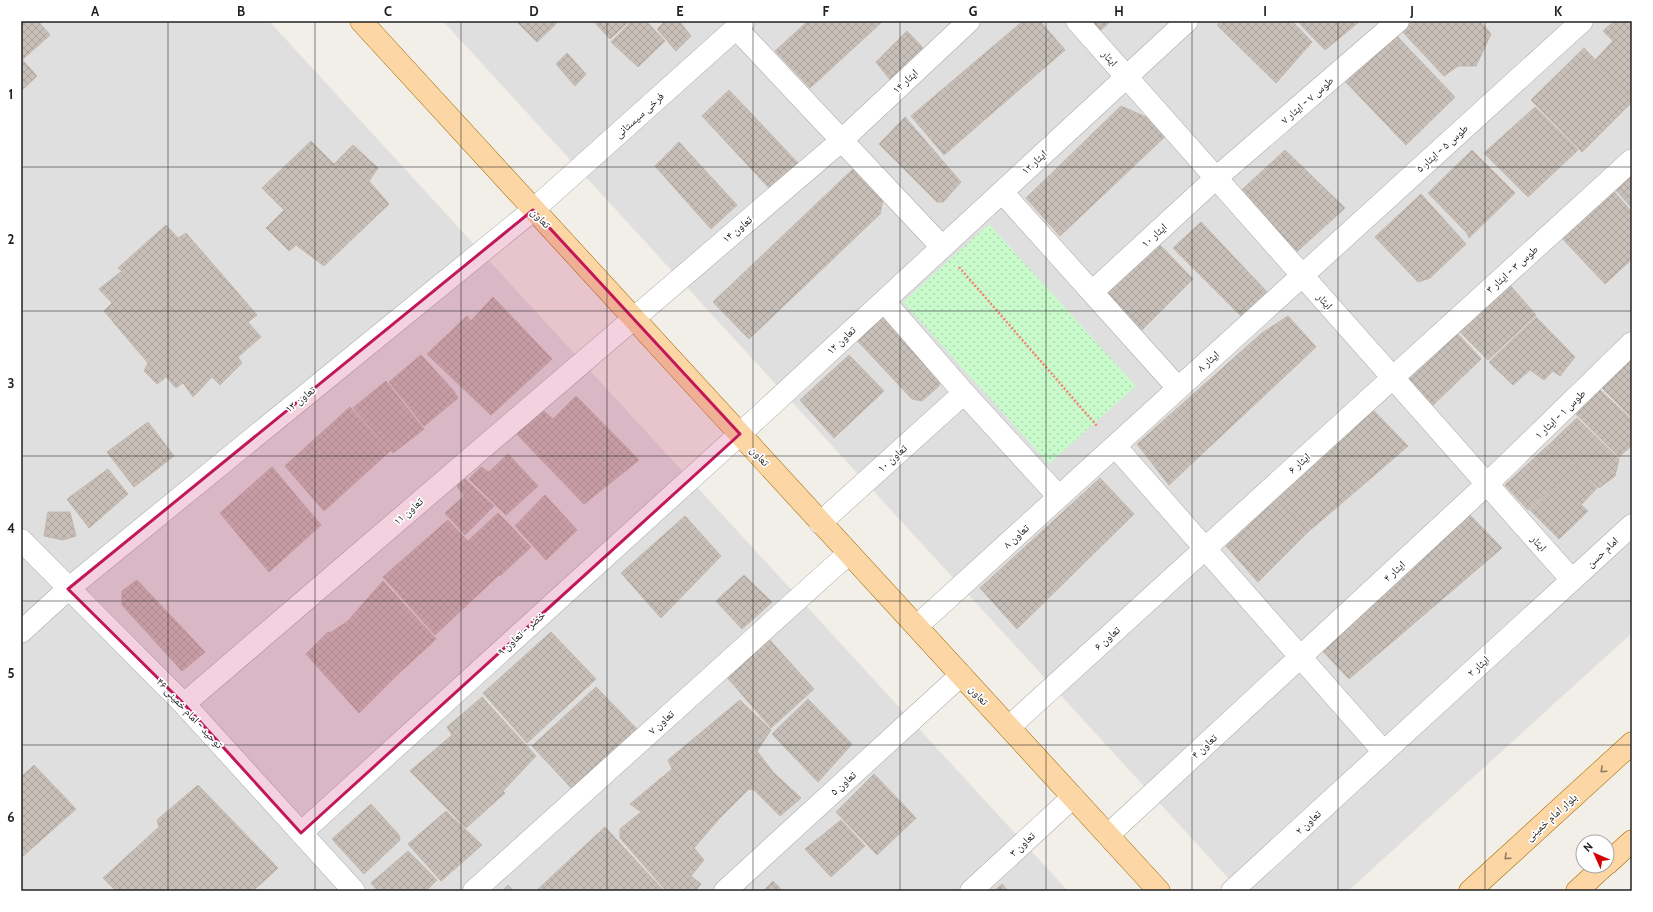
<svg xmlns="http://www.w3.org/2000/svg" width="1653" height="912" font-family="Cabin,'Noto Naskh Arabic',sans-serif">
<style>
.residential{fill:#e0dfdf}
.park{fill:url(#park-dots)}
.building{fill:url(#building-cross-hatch);stroke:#c4b6ab}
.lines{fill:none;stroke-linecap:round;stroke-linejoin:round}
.minor-casing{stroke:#a9a9a9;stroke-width:23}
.major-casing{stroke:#a06b00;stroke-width:23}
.path{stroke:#fa8072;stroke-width:2.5;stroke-dasharray:2 2;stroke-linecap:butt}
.minor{stroke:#fff;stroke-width:22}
.major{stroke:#fcd6a4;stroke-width:22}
.oneway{stroke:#8f7c63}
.marked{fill:#c2185b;fill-opacity:0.2;stroke:#c2185b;stroke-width:3;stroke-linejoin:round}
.grid{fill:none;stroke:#222;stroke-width:1;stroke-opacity:0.55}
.labels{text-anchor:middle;stroke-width:3.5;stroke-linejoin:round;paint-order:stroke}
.street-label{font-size:11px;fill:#222;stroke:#fff}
.neatline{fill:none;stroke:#222;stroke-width:1.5}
.grid-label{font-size:13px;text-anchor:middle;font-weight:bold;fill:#222}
</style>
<defs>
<pattern id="park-dots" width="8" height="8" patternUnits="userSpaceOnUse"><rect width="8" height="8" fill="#c8facc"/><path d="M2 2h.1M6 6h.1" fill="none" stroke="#acd6af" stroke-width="1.8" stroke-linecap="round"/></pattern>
<pattern id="building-cross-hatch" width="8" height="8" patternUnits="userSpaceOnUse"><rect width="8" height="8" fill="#c7bfb8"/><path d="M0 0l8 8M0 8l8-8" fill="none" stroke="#aba49e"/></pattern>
</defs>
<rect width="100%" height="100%" fill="#f2efe9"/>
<path class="residential" d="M21 21H269L1068 891H21Z
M443 21H1632V633L1348 891H1240Z"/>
<path class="park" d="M989 224 1136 386 1049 464 903 302Z"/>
<path class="building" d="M21 21H38L50 35 22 60Z
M516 21H559L537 42Z
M593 21H630L610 39Z
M632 21H646L665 41 638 67 611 42Z
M665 21H679L691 36 676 51 657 29Z
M808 21H883L810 88 775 51Z
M1023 21H1040L1065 50 944 155 911 116Z
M1074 21H1111L1091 39Z
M1222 21H1292L1312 42 1276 83 1217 25Z
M1297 21H1360L1325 50Z
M1406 21H1480L1491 34 1476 66H1458L1444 76 1399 28Z
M1614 21H1632V99L1595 60 1613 41 1603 31Z
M1391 30 1455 97 1406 145 1341 77Z
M907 31 926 51 891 81 876 62Z
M1584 48 1632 99V102L1582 152 1531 100Z
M567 53 586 74 575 86 556 64Z
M21 58 37 76 21 91Z
M729 90 798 163 769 188 702 116Z
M1121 106 1173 129 1060 236 1026 198Z
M1535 107 1578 150 1528 197 1484 153Z
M905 117 961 182 943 202H937L879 144Z
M311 141 334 164 353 145 378 168 369 181 389 204 324 266 296 245 289 251 266 228 284 210 262 188Z
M679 142 737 205 711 229 655 166Z
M1285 150 1345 208 1289 259 1233 198Z
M1472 150 1515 193 1469 238 1467 233 1428 193Z
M853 169 883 200 880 214 749 339 713 302Z
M1632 171V208L1614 188Z
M1611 188 1632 212V259L1605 284 1559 235Z
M1421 194 1466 244 1430 278 1418 282 1375 237Z
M1201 222 1268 293 1242 317 1173 248Z
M166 225 178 238 186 233 257 315 248 322 261 337 238 357 242 363 220 385 212 377 193 397 183 383 176 388 166 377 157 384 144 371 148 363 104 311 112 303 99 289 122 271 118 268Z
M1158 243 1193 279 1136 336 1100 297Z
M1508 283 1536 315 1488 360 1459 331Z
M493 297 552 359 491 415 427 354 467 316 471 321Z
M878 312 941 375 939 386 922 401 912 399 851 334Z
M1288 316 1316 347 1169 485 1137 444 1262 333Z
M1536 317 1575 357 1560 376 1553 371 1544 380 1530 370 1513 385 1489 362Z
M1456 332 1481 359 1430 408 1404 381Z
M421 355 453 390 458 398 424 426 389 382Z
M849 355 884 391 834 438 800 400Z
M1632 356V418L1600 386Z
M386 381 424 429 393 453 353 408Z
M1599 389 1632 420V445L1619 457 1573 411Z
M576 396 639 460 584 504 511 428 538 406 553 419Z
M350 407 390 451 324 511 285 466Z
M1373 410 1408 446 1356 491 1323 454Z
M1577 418 1619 459 1615 476 1599 488 1577 467 1579 465 1555 439Z
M148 422 174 456 134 487 107 452Z
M1555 439 1579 465 1528 510 1505 485Z
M508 454 538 486 506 515 469 479 481 467 489 472Z
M1323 454 1356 491 1309 531 1276 500Z
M272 467 321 525 269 572 220 513Z
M1577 467 1597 488 1581 505 1588 511 1559 539 1530 510Z
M108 469 128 494 89 528 67 499Z
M1100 478 1134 514 1017 629 980 588Z
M465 479 494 506 465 535 445 513 464 496 457 486Z
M545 495 577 530 546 560 515 526Z
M1277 499 1309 531 1258 582 1226 546Z
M1464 509 1502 548 1349 679 1317 645Z
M48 512H70L76 536 63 540 44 536Z
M498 513 531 547 500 576 467 542Z
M685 516 721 556 661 618 621 573Z
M448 520 499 575 435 635 383 577Z
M744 575 772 602 742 629 716 601Z
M137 580 205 652 182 671 122 605V591Z
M383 581 436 639 396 676 348 621Z
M348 621 396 676 359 713 306 654 328 632 330 633Z
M551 632 596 679 527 743 483 693Z
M768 638 814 689 771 728 725 675Z
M596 687 640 732 576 793 532 746Z
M482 697 536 756 503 791 452 735 447 727Z
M808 699 852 744 818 782 772 734Z
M740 700 771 730 757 751 773 772 754 790 749 789 718 820 672 769 668 760Z
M452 735 505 793 466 828 410 771Z
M34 765 76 809 21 858V777Z
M672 769 718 820 694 848 704 860 691 876 701 884 695 891H666L620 838V829L641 812 630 804Z
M773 772 801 798 780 816 754 790Z
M874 774 916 818 877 855 836 812Z
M198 785 278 868 253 891H116L103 878 159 827 157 820Z
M371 804 399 835 400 840 364 874 332 839Z
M446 811 482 845 441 881 408 844Z
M841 820 865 846 831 877 805 849Z
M605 827 664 891H536Z
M408 851 437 880 426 891H378L371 883Z
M773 881 783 891H763Z
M1002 884 1008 891H994Z
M508 885 514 891H502Z"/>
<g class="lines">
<g class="minor-casing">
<path id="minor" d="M1077 21 1572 580
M736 28 942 247
M1002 192 1178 388
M1092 292 1216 178 1398 21
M884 301 964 393 1059 497
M1115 446 1384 752
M820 523 964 393
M21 540 184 704 354 891
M917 626 1582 21
M21 632 68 589 533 210 744 21
M184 704 842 140 969 21
M1009 727 1632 160
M301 833 740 434 1187 21
M1108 835 1487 484 1632 343
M474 891 849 553
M725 891 961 675
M971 891 1073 797
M1232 891 1632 525"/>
</g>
<g class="major-casing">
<path id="major" d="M361 21 1159 891
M1607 864 1632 841
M1470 891 1632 743
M1577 891 1604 866"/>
</g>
<path class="path" d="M959 267 1097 426"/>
<use href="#minor" class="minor"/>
<use href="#major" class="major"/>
</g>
<defs><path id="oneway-chevron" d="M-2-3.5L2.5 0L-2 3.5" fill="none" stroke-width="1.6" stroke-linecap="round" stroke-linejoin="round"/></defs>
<g class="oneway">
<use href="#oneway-chevron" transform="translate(1603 770) rotate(138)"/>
<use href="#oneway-chevron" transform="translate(1507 857) rotate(138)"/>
</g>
<path class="marked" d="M533 210 740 434 301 833 184 704 68 589Z"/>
<path class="grid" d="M168 21V891M315 21V891M461 21V891M607 21V891M753 21V891M900 21V891M1046 21V891M1192 21V891M1338 21V891M1485 21V891M21 167H1632M21 311H1632M21 456H1632M21 601H1632M21 745H1632"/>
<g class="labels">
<g class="street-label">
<text transform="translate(1110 58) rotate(48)" y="4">ایثار</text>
<text transform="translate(905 81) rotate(-43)" y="4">ایثار ۱۴</text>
<text transform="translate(1307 100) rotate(-41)" y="4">طوس ۷ - ایثار ۷</text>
<text transform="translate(639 115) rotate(-42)" y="4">فرخی سیستانی</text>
<text transform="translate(1442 148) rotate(-42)" y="4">طوس ۵ - ایثار ۵</text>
<text transform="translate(1034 162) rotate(-43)" y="4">ایثار ۱۲</text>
<text transform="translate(541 218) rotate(47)" y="4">تعاون</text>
<text transform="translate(737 229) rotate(-40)" y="4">تعاون ۱۴</text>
<text transform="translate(1154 235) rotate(-42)" y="4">ایثار ۱۰</text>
<text transform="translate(1512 269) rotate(-42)" y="4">طوس ۳ - ایثار ۳</text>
<text transform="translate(1325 301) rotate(48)" y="4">ایثار</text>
<text transform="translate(841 340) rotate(-43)" y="4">تعاون ۱۲</text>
<text transform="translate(1208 361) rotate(-42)" y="4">ایثار ۸</text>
<text transform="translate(300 399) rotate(-39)" y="4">تعاون ۱۳</text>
<text transform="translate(1560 414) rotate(-44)" y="4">طوس ۱ - ایثار ۱</text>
<text transform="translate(760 456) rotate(48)" y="4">تعاون</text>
<text transform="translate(892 458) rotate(-42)" y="4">تعاون ۱۰</text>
<text transform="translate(1299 463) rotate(-42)" y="4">ایثار ۶</text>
<text transform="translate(408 511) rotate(-41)" y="4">تعاون ۱۱</text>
<text transform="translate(1016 536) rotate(-42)" y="4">تعاون ۸</text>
<text transform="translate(1539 543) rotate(48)" y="4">ایثار</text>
<text transform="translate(1602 552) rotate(-43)" y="4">امام حسن</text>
<text transform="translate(1394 571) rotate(-43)" y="4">ایثار ۴</text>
<text transform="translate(521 633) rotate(-42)" y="4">خضر - تعاون ۹</text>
<text transform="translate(1107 638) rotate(-42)" y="4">تعاون ۶</text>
<text transform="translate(1478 666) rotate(-42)" y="4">ایثار ۲</text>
<text transform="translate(979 695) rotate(48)" y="4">تعاون</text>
<text transform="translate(190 713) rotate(47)" y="4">توحید - امام خمینی ۴۶</text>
<text transform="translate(661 722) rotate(-42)" y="4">تعاون ۷</text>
<text transform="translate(1204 746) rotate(-43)" y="4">تعاون ۴</text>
<text transform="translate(843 783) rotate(-42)" y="4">تعاون ۵</text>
<text transform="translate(1551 817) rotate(-42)" y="4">بلوار امام خمینی</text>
<text transform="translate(1308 822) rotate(-43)" y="4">تعاون ۲</text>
<text transform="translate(1022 844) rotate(-43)" y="4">تعاون ۳</text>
</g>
</g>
<rect width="1653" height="912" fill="none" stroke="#ffffff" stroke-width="44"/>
<g transform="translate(1595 854) rotate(315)"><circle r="19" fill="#ffffff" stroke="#a7a7a7"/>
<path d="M0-3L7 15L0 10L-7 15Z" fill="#d40000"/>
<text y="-6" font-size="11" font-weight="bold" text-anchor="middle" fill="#222222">N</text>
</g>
<rect x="22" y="22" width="1609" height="868" class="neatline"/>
<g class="grid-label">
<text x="95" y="16">A</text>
<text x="241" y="16">B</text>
<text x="388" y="16">C</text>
<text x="534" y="16">D</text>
<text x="680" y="16">E</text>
<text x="826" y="16">F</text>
<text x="973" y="16">G</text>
<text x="1119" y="16">H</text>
<text x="1265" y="16">I</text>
<text x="1412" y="16">J</text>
<text x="1558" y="16">K</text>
<text x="11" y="99">1</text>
<text x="11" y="244">2</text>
<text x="11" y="388">3</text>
<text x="11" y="533">4</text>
<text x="11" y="678">5</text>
<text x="11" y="822">6</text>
</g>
</svg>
